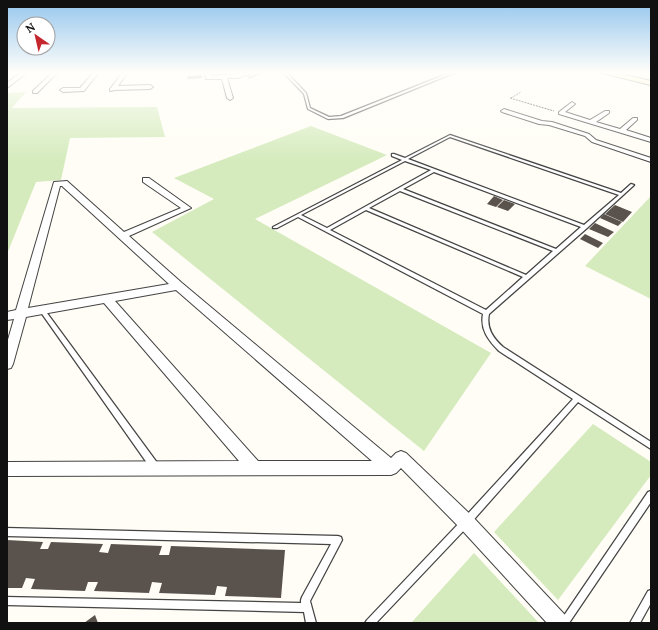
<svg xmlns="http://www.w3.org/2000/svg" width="658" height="630" font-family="Lora,serif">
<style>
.green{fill:#d5ebbd}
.building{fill:#5a524d}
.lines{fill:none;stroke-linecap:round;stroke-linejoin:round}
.service-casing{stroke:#444;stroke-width:2.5}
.minor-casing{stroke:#444;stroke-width:2}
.secondary-casing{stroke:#333;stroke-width:2}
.path{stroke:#333;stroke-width:1;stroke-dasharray:2 1;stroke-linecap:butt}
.service{fill:#fff;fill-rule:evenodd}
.minor{fill:#fff;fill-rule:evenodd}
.secondary{fill:#fff6b0;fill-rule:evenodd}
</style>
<rect width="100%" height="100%" fill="#fffdf5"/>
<path class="green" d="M26 92 12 108 157 107 165 137 70 138 61 180 36 182 7 254V93Z
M311 126 387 155 255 219 491 353 424 451 152 232 214 199 174 178Z
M651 196V299L585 266Z
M593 424 651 462V475L558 600 494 532Z
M474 553 539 623H411Z"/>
<path class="building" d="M202 75V78L187 79 188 76Z
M494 196 503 200 496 207 487 204Z
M504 200 515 204 508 211 497 207Z
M615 205 632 212 623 222 605 214Z
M604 214 622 222 618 226 600 218Z
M595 223 614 232 608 237 589 229Z
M585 234 603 243 598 248 580 239Z
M7 540 43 542 40 549H48L51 542 103 544 99 552 108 553 111 544 162 546 159 555H169L171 546 285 550 281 598 225 596 227 587 217 586 215 595 159 593 162 583 152 582 149 593 94 591 98 582H88L85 591 31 589 35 579 26 578 22 588H7Z
M95 615 98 623H84Z"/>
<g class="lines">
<g class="service-casing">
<path id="service" d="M256 72H261L250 77 248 76Z
M283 72H286L306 93 310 108 329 117 341 116 452 72H456L343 118 328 119 308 109 304 94Z
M450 135 621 193 631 184 634 185 587 228 489 314C486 328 493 338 503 347L651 442V449L578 402 469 525 376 623H365L367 620 463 519 573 399 499 351C488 340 480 329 483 314L298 217 277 228H273V227L402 160 392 156V154H394L405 158ZM450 137 619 195 584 225 408 159ZM405 161 431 170 327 228 301 215ZM434 172 581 227 556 249 403 189ZM400 191 553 251 526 275 369 208ZM366 210 523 277 486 310 330 230Z
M42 308 44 309 158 464 159 467 158 470 155 471 152 470 40 311 39 310 40 309Z
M651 491V502L569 623H559L561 620 648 492Z
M7 528 338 536 341 537 342 540 310 601 316 623H306L304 612 7 605V597L301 603V600L302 597 331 544 7 536Z
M651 590V603L640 623H630L648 591Z"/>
</g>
<g class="minor-casing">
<path id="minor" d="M22 72H28L7 88V83Z
M53 72H58L37 93H33V91Z
M94 72H99L84 91 63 92 60 90 63 88H80Z
M123 72H128L118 86 150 85 153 87 150 89 115 90 110 91V89Z
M205 72H211V76L238 74 239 72H244L245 75 238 78H227L233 98 230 100 227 98 222 79H206Z
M572 102 575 104 565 112 590 120 605 111H609V113L596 122 620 129 633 118H637V120L626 130 651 138V142L559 114V112Z
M504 109 542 121 552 122 589 134 596 140 651 158V162L592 142 585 136 549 125 539 124 502 112 501 111Z
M143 178H149L191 208 129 236 182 283 391 458 396 453 401 451 406 453 472 516 566 616 568 623H547L460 528 401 468 396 473 391 475 7 476V462L239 461 104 303 26 317 13 364 11 368 7 369V343L14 319 7 320V312L16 310 54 182 67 181 124 232 181 208 143 182ZM60 186H62L169 284 28 308ZM176 290 372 461H258L115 301Z"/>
</g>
<g class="secondary-casing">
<path id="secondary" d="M598 72H613L651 81V85Z"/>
</g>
<path class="path" d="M510 98 554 111
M511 98 521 92"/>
<use href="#service" class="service"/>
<use href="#minor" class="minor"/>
<use href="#secondary" class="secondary"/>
</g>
<linearGradient id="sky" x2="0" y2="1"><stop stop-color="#95c6ee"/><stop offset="0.45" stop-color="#fffefa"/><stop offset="1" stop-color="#fffefa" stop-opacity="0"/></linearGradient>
<rect width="658" height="161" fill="url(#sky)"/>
<rect width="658" height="630" fill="none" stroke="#111111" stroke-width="16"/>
<g transform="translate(36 36) rotate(326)"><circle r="19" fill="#ffffff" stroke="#a0a0a0"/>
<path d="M0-3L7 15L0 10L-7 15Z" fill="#c4262e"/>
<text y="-6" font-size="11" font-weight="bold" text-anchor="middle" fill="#111111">N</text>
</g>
</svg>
